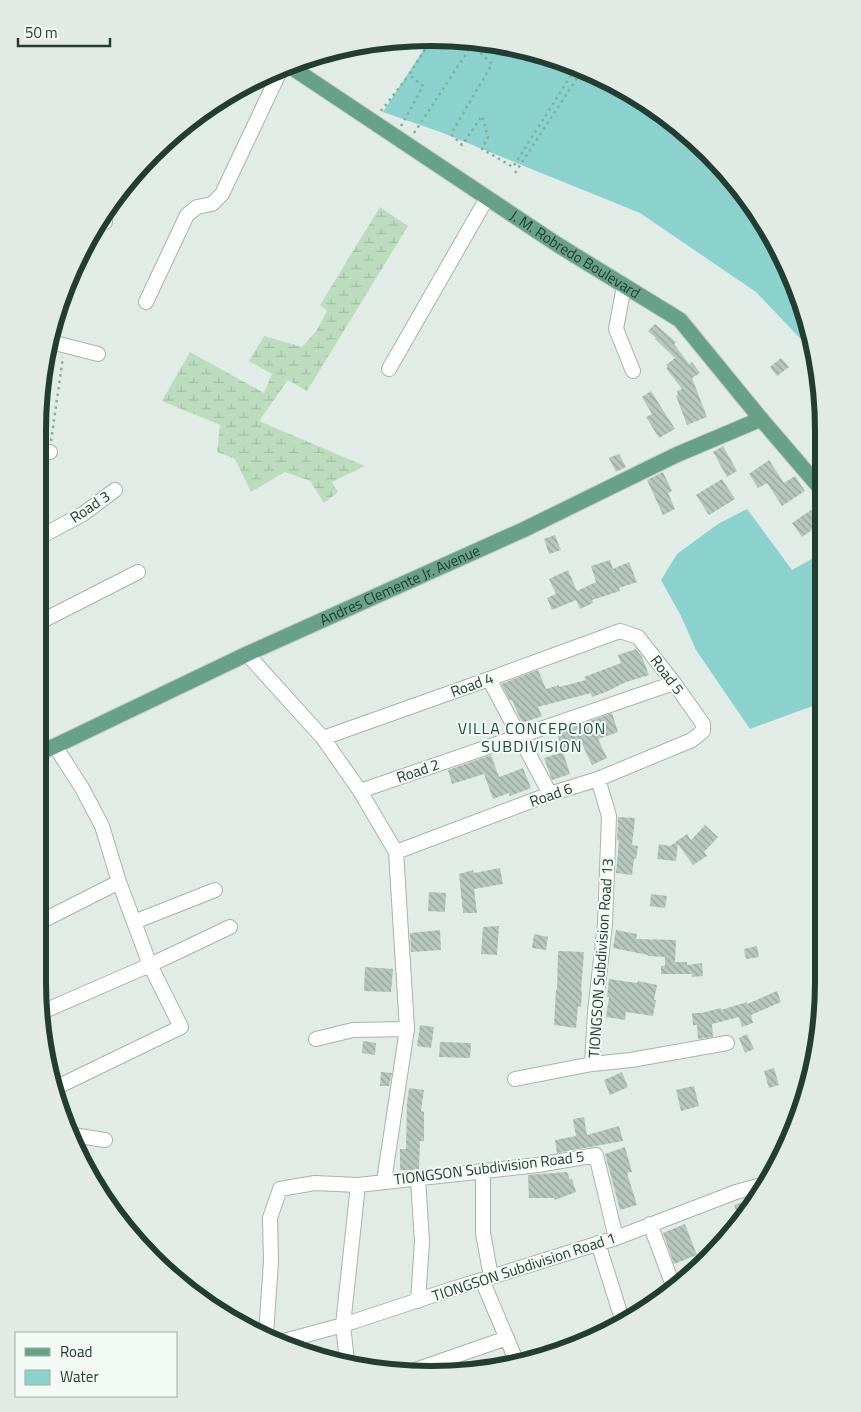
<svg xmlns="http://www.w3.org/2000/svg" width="861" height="1412" font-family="'Titillium Web',sans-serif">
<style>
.wetland{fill:url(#wetland-marsh)}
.water{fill:#8bd1ce}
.building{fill:url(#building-back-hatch)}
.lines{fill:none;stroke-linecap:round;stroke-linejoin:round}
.minor-casing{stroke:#a5b4ac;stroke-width:16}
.major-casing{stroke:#c1c9c5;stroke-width:17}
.path{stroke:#83af99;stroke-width:2.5;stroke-dasharray:2.5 4;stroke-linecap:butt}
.minor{stroke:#fff;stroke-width:14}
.major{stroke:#67a187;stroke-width:15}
.labels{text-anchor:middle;stroke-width:4;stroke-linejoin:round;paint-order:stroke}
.street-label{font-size:15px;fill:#223d31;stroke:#f3f9f4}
.neighbourhood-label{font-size:16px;letter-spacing:1px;fill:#1e4f3a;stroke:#f3f9f4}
.rim{fill:none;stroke:#223d31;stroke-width:6}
</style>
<defs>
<pattern id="wetland-marsh" width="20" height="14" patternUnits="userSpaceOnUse" patternTransform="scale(1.25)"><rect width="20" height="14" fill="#bbddbe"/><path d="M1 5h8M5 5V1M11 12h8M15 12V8" fill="none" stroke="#a0bfa4"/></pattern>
<pattern id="building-back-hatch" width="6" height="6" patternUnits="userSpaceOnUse" patternTransform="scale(1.25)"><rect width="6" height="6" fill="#b7c7be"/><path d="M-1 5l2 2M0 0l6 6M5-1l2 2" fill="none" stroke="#94a39b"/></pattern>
</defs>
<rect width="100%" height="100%" fill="#e2ece6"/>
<path class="wetland" d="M380 207 408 226 307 391 288 380 259 421 365 466 332 482 338 492 324 503 310 481 285 472 251 492 235 459 217 452 220 425 162 401 190 352 264 393 272 374 249 361 264 336 302 347 317 330 327 311 320 305Z"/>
<path class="water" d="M431 38 507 45 581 68 649 104 709 153 771 234 803 304 814 353 756 292 640 213 443 133 383 112Z
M747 509 792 570 821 554V703L750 729 696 650 681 616 661 580 677 554 718 524Z"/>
<path class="building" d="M655 324 676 342 674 344 689 364 692 362 700 373 692 378 707 417 687 425 676 396 678 395 677 391 682 389 666 368 668 367 666 365 675 358 655 339 656 338 648 331Z
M781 358 789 367 777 376 770 367Z
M651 391 675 429 659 438 646 417 652 414 642 397Z
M723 446 737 471 727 477 713 452Z
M619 454 626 467 616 472 609 458Z
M769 460 784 483 795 476 805 491 782 506 767 483 758 488 749 474Z
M663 472 672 491 668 493 675 509 663 515 647 480Z
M722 479 735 499 709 515 696 495Z
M811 510 820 524 802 537 792 523Z
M555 535 561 550 549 554 544 539Z
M610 560 613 569 629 562 637 582 619 588 620 591 592 600 593 603 580 609 576 600 552 610 547 598 556 594 549 579 568 570 577 591 596 582 591 566Z
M636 649 642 657 649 675 626 682 608 691 592 697 591 693 538 707 542 716 522 723 512 700H510L501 684 538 670 546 689 559 685V687L586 680 584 677 621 663 618 655Z
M612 713 618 732 598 739 607 758 592 765 582 744 562 750 557 733Z
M563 752 570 774 552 780 544 758Z
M491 755 499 777 523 768 531 788 510 796 509 793 493 799 484 774 452 784 448 770Z
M618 817 635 818 632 845 638 846 636 859H634L632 875 616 873 619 841 617 840Z
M705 825 718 837 704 852 707 856 693 865 678 844 676 861 657 859 659 844 670 846 687 834 691 840Z
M500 868 503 884 474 889 477 913H463L459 874 473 870 474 873Z
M429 892 446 893 445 912 428 911Z
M651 894 667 896 665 908 650 906Z
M499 926 497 955 481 954 483 927Z
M440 930 441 950 411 952 410 933Z
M616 930 637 934 636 939 676 940 675 962H687V965L702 963 703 976 692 977V974H661V966H665V957L648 956V955L613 948Z
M534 934 548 937 546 950 532 948Z
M757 946 759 957 746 959 744 949Z
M558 951 584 952 581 991H582L581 1007 578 1006 576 1028 554 1025 556 990H557Z
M365 967 393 969 391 992 364 991Z
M609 979 637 983 638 981 657 985 654 1000H656L653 1016 626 1012 625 1020 606 1017 609 997H607Z
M777 991 781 1002 751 1015 753 1023 742 1027 739 1017 712 1024 713 1037 698 1039 697 1025H693L692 1013H701L721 1008V1010L747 1002V1004Z
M420 1025 434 1027 431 1048 417 1046Z
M747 1034 754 1049 745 1053 739 1038Z
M363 1041 376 1043 375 1055 362 1053Z
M440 1042 471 1043 470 1058 439 1057Z
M774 1068 779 1085 769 1088 764 1071Z
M381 1072 392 1073 389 1086H380Z
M622 1072 628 1087 610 1095 604 1080Z
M694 1086 699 1106 681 1111 676 1090Z
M409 1088 424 1090 421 1111 424 1112V1141H420L419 1169 411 1170H400V1149H406L407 1103Z
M584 1117 587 1135 619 1126 623 1141 557 1153 555 1140 576 1136 573 1119Z
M625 1147 632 1172 627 1173 637 1205 620 1210 605 1154Z
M567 1172 570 1180 572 1179 576 1192 555 1200 554 1198H529L528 1175Z
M758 1197 757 1200 739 1219 734 1205Z
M685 1224 697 1255 674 1264 663 1233Z"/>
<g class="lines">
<g class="minor-casing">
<path id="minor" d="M100 220 105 222
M624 286 616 329 633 371
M146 302 187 215 197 207 212 204 222 194 282 67
M51 342 98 354
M389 369 487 198
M38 451 50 452
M38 538 83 514 115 490
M38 623 138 572
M247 654 323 738 360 791 396 852 407 1029
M489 679 550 794
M323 738 489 679 620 631 638 637 674 683 703 724V731L692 740 598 779 550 794 396 852
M598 779 609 816 605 924 595 1012 592 1064 631 1060 727 1043
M360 791 674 683
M134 922 215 890
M38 923 119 882
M42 1012 150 965 230 927
M316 1039 353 1030 407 1029 384 1181
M515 1079 592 1064
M55 1088 181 1027 150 965 119 882 102 826 82 788 55 746
M73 1135 105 1140
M483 1171V1233L491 1277
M418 1179 422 1242 418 1301
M358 1185 538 1165 596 1155 616 1238
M650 1224 674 1288
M598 1243 622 1319
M482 1280 516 1360
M266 1335 271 1261 270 1218 280 1189 315 1183 358 1185 343 1325 347 1361
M280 1342 343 1325 449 1290 616 1238 736 1192 765 1184
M412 1371 507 1338"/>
</g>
<g class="major-casing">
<g id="major">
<path id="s1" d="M288 65 558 245 680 320 761 419 821 489"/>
<path id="s2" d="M38 753 55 746 247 654 523 530 676 455 761 419"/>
</g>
</g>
<path class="path" d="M381 111 409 75
M401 126 423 86 409 75 432 38
M414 133 472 45 492 64 451 134 462 145 482 116 488 137 482 149 513 167 577 66
M515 173 583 69
M51 441 63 357"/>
<use href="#minor" class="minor"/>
<use href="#major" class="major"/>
</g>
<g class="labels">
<g class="street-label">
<text dy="5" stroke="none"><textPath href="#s1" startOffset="344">J. M. Robredo Boulevard</textPath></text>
<text transform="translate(90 507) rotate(-34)" y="5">Road 3</text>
<text dy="5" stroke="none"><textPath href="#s2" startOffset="399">Andres Clemente Jr. Avenue</textPath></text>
<text transform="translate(667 675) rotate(53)" y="5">Road 5</text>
<text transform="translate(472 685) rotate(-20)" y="5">Road 4</text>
<text transform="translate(418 771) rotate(-19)" y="5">Road 2</text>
<text transform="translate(551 795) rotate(-19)" y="5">Road 6</text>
<text transform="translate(601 958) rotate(-86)" y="5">TIONGSON Subdivision Road 13</text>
<text transform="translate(489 1168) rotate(-7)" y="5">TIONGSON Subdivision Road 5</text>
<text transform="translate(524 1267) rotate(-18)" y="5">TIONGSON Subdivision Road 1</text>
</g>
<g class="neighbourhood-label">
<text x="532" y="734">VILLA CONCEPCION<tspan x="532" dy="18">SUBDIVISION</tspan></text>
</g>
</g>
<path d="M0 0H861V1412H0ZM430 46H431A384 384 0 0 1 815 430V982A384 384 0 0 1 431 1366H430A384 384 0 0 1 46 982V430A384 384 0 0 1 430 46Z" fill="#e2eae4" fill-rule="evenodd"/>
<path class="rim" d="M430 46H431A384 384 0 0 1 815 430V982A384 384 0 0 1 431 1366H430A384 384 0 0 1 46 982V430A384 384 0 0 1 430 46Z"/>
<rect x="15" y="1332" width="162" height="65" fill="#f3f9f4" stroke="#9faea6"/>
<rect x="25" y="1348" width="25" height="8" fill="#67a187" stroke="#9faea6"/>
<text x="60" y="1357" font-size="15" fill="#223d31">Road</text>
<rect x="25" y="1370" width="25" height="15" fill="#8bd1ce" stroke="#9faea6"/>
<text x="60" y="1382" font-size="15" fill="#223d31">Water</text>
<path d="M18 38v8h92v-8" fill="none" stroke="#223d31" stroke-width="2.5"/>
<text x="25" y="38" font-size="15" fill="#223d31" stroke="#f3f9f4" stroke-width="4" paint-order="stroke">50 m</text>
</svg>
